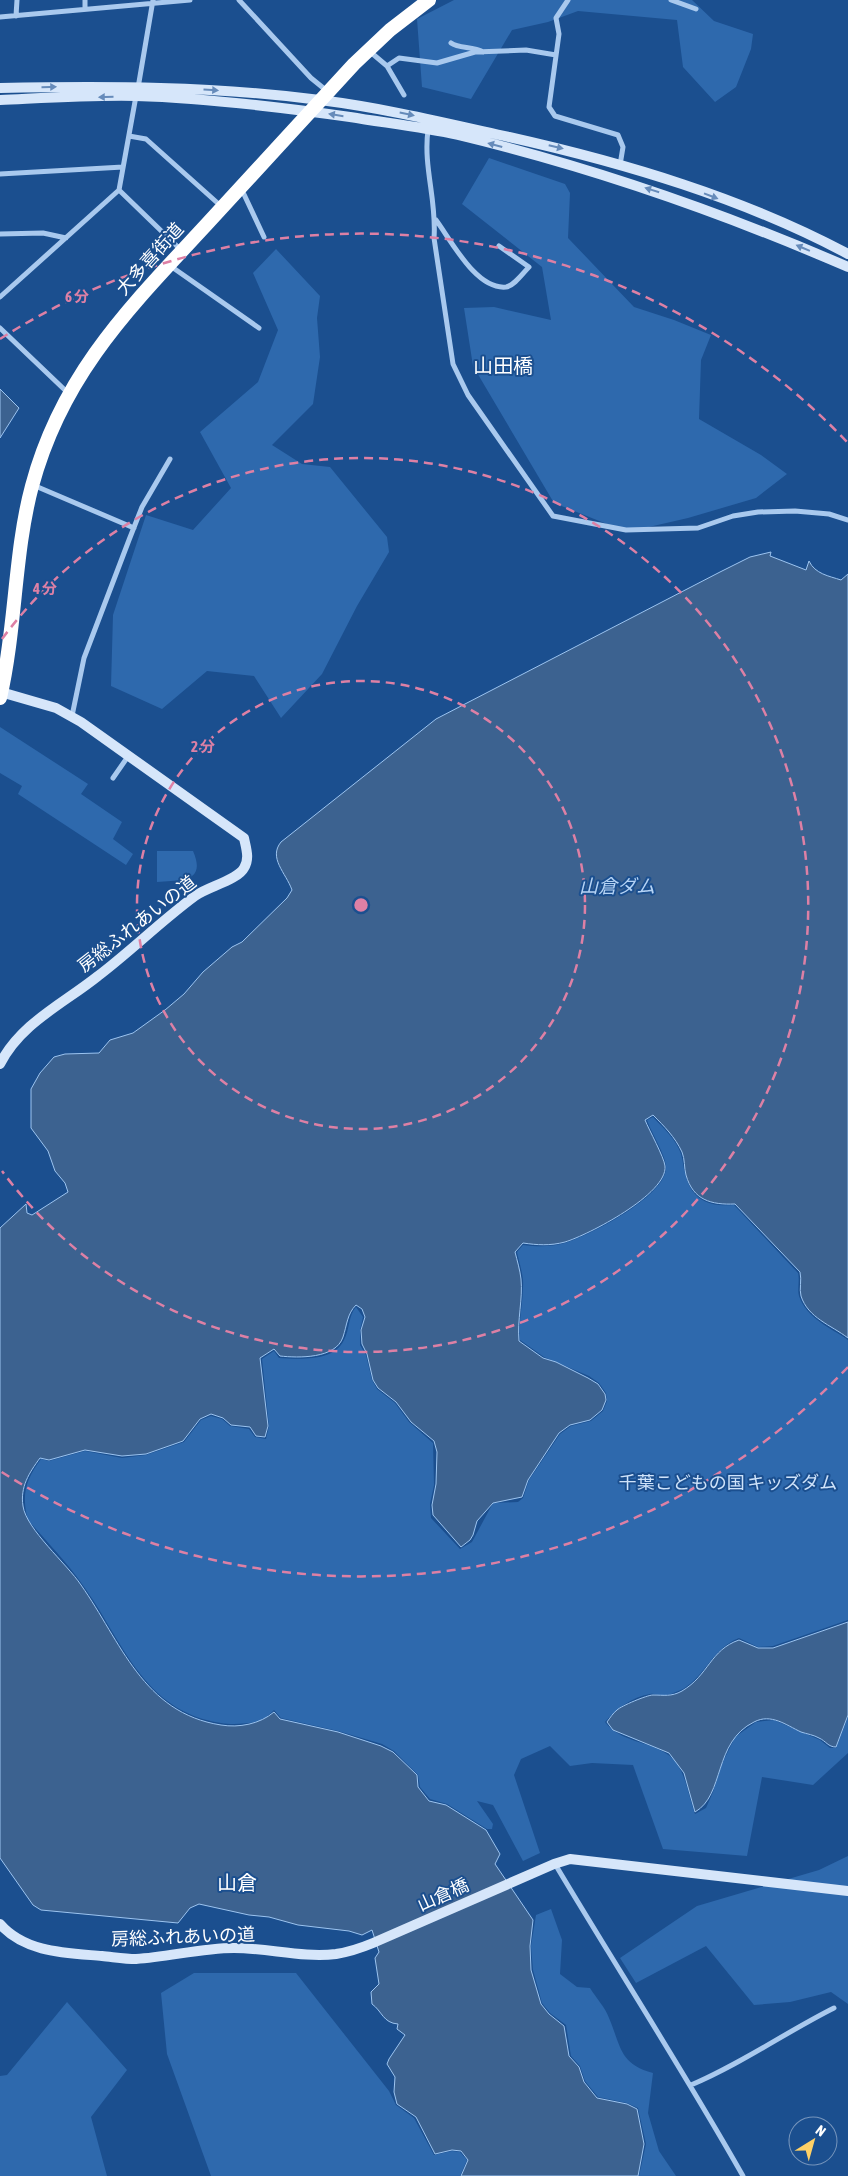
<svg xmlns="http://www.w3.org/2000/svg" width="848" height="2176" font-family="'Asap Condensed','Noto Sans JP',sans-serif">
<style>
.green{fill:#2e69ad}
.water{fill:#3c6290;stroke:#9cc4f0}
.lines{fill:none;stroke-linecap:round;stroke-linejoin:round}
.street{stroke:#a9c9ee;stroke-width:5}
.secondary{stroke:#d6e6fa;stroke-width:10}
.highway{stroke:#fff;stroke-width:14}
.oneway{fill:#668bba}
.ring{fill:none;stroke:#dd80a5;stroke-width:2.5;stroke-dasharray:9 6}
.labels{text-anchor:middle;stroke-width:4;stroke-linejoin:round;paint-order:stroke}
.street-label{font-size:18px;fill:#fff;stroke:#1b4f8f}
.park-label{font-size:18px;fill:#cfe3fa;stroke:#1b4f8f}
.water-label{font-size:19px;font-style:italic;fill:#b5d3f5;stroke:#1b4f8f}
.quarter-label{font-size:20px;fill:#fff;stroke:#1b4f8f}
.centre{fill:#dd80a5;stroke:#1b4f8f;stroke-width:2.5}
.ring-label{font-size:15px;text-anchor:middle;font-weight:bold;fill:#dd80a5;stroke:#1b4f8f;stroke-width:4;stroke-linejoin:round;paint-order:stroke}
</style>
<rect width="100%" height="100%" fill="#1b4f8f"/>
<path class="green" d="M454 0H692L714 21 753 34 751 49 736 87 715 102 683 67 677 20 578 11 548 22 512 30 471 99 422 87 417 19Z
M489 158 565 184 570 193 568 238 634 307 674 320 711 335 701 360 699 419 761 455 787 474 756 498 688 518 627 532 554 503 473 366 464 308 494 307 551 320 542 267 462 204Z
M276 249 320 296 317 318 320 357 313 404 272 445 302 464 330 467 387 537 389 552 357 606 322 674 281 718 254 676 207 671 162 709 111 686 113 615 146 515 193 530 231 488 200 432 258 382 278 330 253 273Z
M0 727 88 784 81 794 122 822 113 839 133 854 126 865 18 794 22 786 0 773Z
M157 851H193C207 883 180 880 157 882Z
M653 1117C663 1128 676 1139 681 1154 683 1160 683 1167 685 1173 691 1200 709 1207 734 1205L798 1273C800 1281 797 1289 799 1296 807 1319 830 1327 848 1340V1620L773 1646 758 1647 739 1638C713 1648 706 1675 683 1689 676 1692 669 1696 661 1695 657 1695 654 1693 650 1694 632 1697 616 1709 605 1722 620 1742 648 1741 667 1754 685 1765 688 1795 695 1814L706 1808 713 1792 722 1764 735 1737 756 1722 774 1720 820 1740 830 1748H836L848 1717V1753L813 1785 762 1777 747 1856 663 1849 633 1765 592 1763 570 1766 550 1746 521 1759 514 1775 540 1853 523 1861 493 1805 477 1801 493 1824 492 1829H487L447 1804 430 1799 420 1787 418 1775 394 1751 382 1744 338 1731 281 1718 274 1710C271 1713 266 1718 262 1720 253 1724 231 1725 221 1723 142 1711 123 1640 82 1584 66 1561 46 1541 28 1520 21 1495 26 1479 41 1459L49 1461 85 1451 122 1458 146 1455 184 1442 201 1420 211 1416 222 1419 230 1426 249 1429 255 1437 266 1439 269 1426 262 1359 274 1351 279 1358C299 1359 334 1362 344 1340 350 1329 348 1316 356 1307L363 1317 360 1330V1345L366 1355 372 1380 377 1389 395 1403 409 1422 433 1443 434 1485 430 1504 431 1518 460 1549 472 1542 493 1503 518 1502 523 1498 529 1480 560 1434 571 1426 591 1421 603 1411 607 1401 606 1393 599 1383 589 1376 544 1357 520 1340C518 1320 524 1300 523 1280 522 1271 519 1261 517 1252L523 1245C538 1247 551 1247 565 1243 589 1236 669 1195 666 1166 665 1154 651 1132 647 1120Z
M848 1856V2004L831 1992 790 2002 754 2005 706 1946 636 1983 620 1958 697 1906 819 1870Z
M551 1909 562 1940 560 1974 577 1987 590 1988C596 1998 605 2007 609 2018 621 2046 619 2064 653 2073L648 2113 659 2151 676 2176H639L646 2144 638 2108 627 2103 598 2097 585 2081 580 2066 571 2056 566 2025 550 2013 542 2003 533 1970 531 1946 536 1915Z
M194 1973H296L389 2091 396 2105 414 2118 434 2155 452 2151 460 2152 467 2160 460 2176H211L167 2054 161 1993Z
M67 2002 127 2070 91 2117 107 2176H0V2076L7 2075Z"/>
<path class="water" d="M0 389 19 408 0 438Z
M771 552 770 556 806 570 809 561C815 574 829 576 841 580L848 574V1338C831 1325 808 1318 801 1296 799 1289 802 1280 800 1272L735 1204C711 1205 693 1200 686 1175 684 1168 685 1159 682 1152 675 1137 664 1126 653 1115L645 1120C649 1130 664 1157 665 1166 668 1194 588 1235 565 1242 550 1246 537 1245 523 1243L515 1252C517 1260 520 1270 521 1279 523 1299 517 1320 519 1341L543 1358 556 1362 588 1378 598 1384 605 1394 606 1400 602 1410 590 1420 570 1425 559 1433 528 1480 522 1497 493 1503 477 1521 473 1535 470 1540 461 1547 433 1515 432 1505 436 1484 437 1452 434 1441 411 1422 396 1402 378 1388 373 1380 367 1354 362 1344 361 1330 365 1317 362 1309 356 1305C347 1314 347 1325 343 1337 336 1359 298 1358 280 1356L274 1349 260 1358 268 1426 265 1437 256 1436 250 1427 231 1425 223 1418 211 1414 200 1419 183 1441 146 1454 122 1456 85 1450 49 1460 40 1458C29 1473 20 1487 23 1506 26 1529 67 1564 81 1585 121 1642 143 1713 221 1725 239 1728 260 1724 274 1712L280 1719 338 1732 381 1746 393 1752 417 1775 418 1787 429 1801 446 1805 486 1830 500 1854 495 1864 533 1920 530 1946 531 1970 541 2004 549 2014 564 2026 569 2056 579 2067 584 2082 597 2098 627 2104 637 2109 644 2144 638 2176H461L468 2160 461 2151 452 2150 435 2154 416 2117 397 2104 394 2092 395 2077 387 2064 389 2059 405 2035 397 2029 398 2024C383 2023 382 2011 372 2004L371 1992 379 1984 375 1958 379 1952 372 1930 362 1935 349 1931 298 1925 269 1917 249 1915 199 1904 190 1908 178 1923 41 1910 33 1905 0 1858V1228L26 1204 27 1213 32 1215 68 1192 65 1183 55 1171 48 1151 31 1128V1089L40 1073 54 1057 65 1054 99 1053 110 1040 133 1033 165 1010 184 994 203 972 232 947 242 942 287 898 292 890C286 873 268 858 281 842L436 719 720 572 750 557Z
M848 1622V1715L836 1747C828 1747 826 1741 819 1738 814 1735 807 1734 801 1732 786 1725 771 1713 754 1722 713 1742 725 1795 695 1812L684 1773 669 1753 613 1730 607 1722C610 1718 613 1713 617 1710 621 1706 647 1695 653 1695 664 1695 671 1697 682 1691 709 1675 710 1650 739 1640L758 1648H773Z"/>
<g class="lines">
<path class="street" d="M239 0 311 78 327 91
M568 0 556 18 559 34 549 107 555 116 618 135 623 147 620 165
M671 0 696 9
M85 9V0
M16 16 17 0
M0 17 190 0
M451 43C459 49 473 46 483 52
M368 50 387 66 404 95
M387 66 399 58 437 63 475 52 526 50 556 55
M138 88 153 0
M428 130C423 167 437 201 434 238L453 364 468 395 553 516 626 530 698 528 733 516 758 512 795 511 829 514 848 520
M129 136 146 139 222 207
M0 174 123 167
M241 188 264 237
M119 190 182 251
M436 220C451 240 476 290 506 287 514 286 523 273 529 267L499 246
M0 234 43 233 66 238
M169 265 259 328
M0 297 119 190 136 96
M0 328 68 393
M33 485 134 528
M72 716 84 658 129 540 142 507 170 459
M113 778 129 755
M555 1864C617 1968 683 2070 743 2176
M691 2085C741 2064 786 2032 834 2008"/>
<path class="secondary" d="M0 88C107 86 214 86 320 100 384 108 446 123 509 137 625 163 743 198 848 254
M0 100C45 98 91 95 136 96 207 98 279 107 350 117 386 123 423 127 458 135 592 167 721 212 848 267
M0 1064C21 1023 63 1004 98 976 131 951 161 921 195 896 207 887 238 880 244 868 250 859 246 848 244 838L81 722 56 708 1 692
M0 1924C25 1953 67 1953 102 1956 113 1957 125 1959 136 1959 169 1957 201 1948 234 1948 268 1948 303 1958 336 1954 349 1952 361 1948 373 1943L554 1864 570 1859 848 1891"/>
<path class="highway" d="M0 698C16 629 14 553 32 486 62 374 130 307 206 225 255 171 305 118 354 64L390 30 429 0"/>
</g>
<defs><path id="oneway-solid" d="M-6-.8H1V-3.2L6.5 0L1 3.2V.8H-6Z" transform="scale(1.25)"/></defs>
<g class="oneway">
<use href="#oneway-solid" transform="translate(49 87) rotate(-1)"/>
<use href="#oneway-solid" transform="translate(211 90) rotate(3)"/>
<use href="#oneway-solid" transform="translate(106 97) rotate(179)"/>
<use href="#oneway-solid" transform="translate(407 114) rotate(12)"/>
<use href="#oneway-solid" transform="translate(336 115) rotate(-171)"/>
<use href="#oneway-solid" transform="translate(495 145) rotate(-165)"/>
<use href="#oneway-solid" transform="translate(556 147) rotate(13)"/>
<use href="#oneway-solid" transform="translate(652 190) rotate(-163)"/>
<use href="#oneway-solid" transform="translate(711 196) rotate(21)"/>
<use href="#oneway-solid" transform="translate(803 248) rotate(-157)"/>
</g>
<g class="ring">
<circle cx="361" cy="905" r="224"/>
<path d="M2 639A447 447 0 1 1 2 1171"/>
<path d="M848 1367A671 671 0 0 1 0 1471M0 339A671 671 0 0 1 848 443"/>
</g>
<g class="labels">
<g class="street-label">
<text transform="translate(150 259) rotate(-48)" y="6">大多喜街道</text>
<text transform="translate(137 924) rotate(-38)" y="6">房総ふれあいの道</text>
<text transform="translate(443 1895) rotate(-24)" y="6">山倉橋</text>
<text transform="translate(183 1937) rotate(-2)" y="6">房総ふれあいの道</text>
</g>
<g class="park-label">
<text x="728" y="1489">千葉こどもの国 キッズダム</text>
</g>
<g class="water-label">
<text x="617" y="893">山倉ダム</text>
</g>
<g class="quarter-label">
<text x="503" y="373">山田橋</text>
<text x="237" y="1890">山倉</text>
</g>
</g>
<circle cx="361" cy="905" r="8" class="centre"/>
<g class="ring-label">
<text x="77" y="302">6 分</text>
<text x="45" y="594">4 分</text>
<text x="203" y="752">2 分</text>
</g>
<g transform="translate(813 2141) rotate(37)"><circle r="24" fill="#1b4f8f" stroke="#7695bc"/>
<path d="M0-4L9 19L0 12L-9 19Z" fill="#ffd166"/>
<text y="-8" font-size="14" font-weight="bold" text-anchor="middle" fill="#ffffff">N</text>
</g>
</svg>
